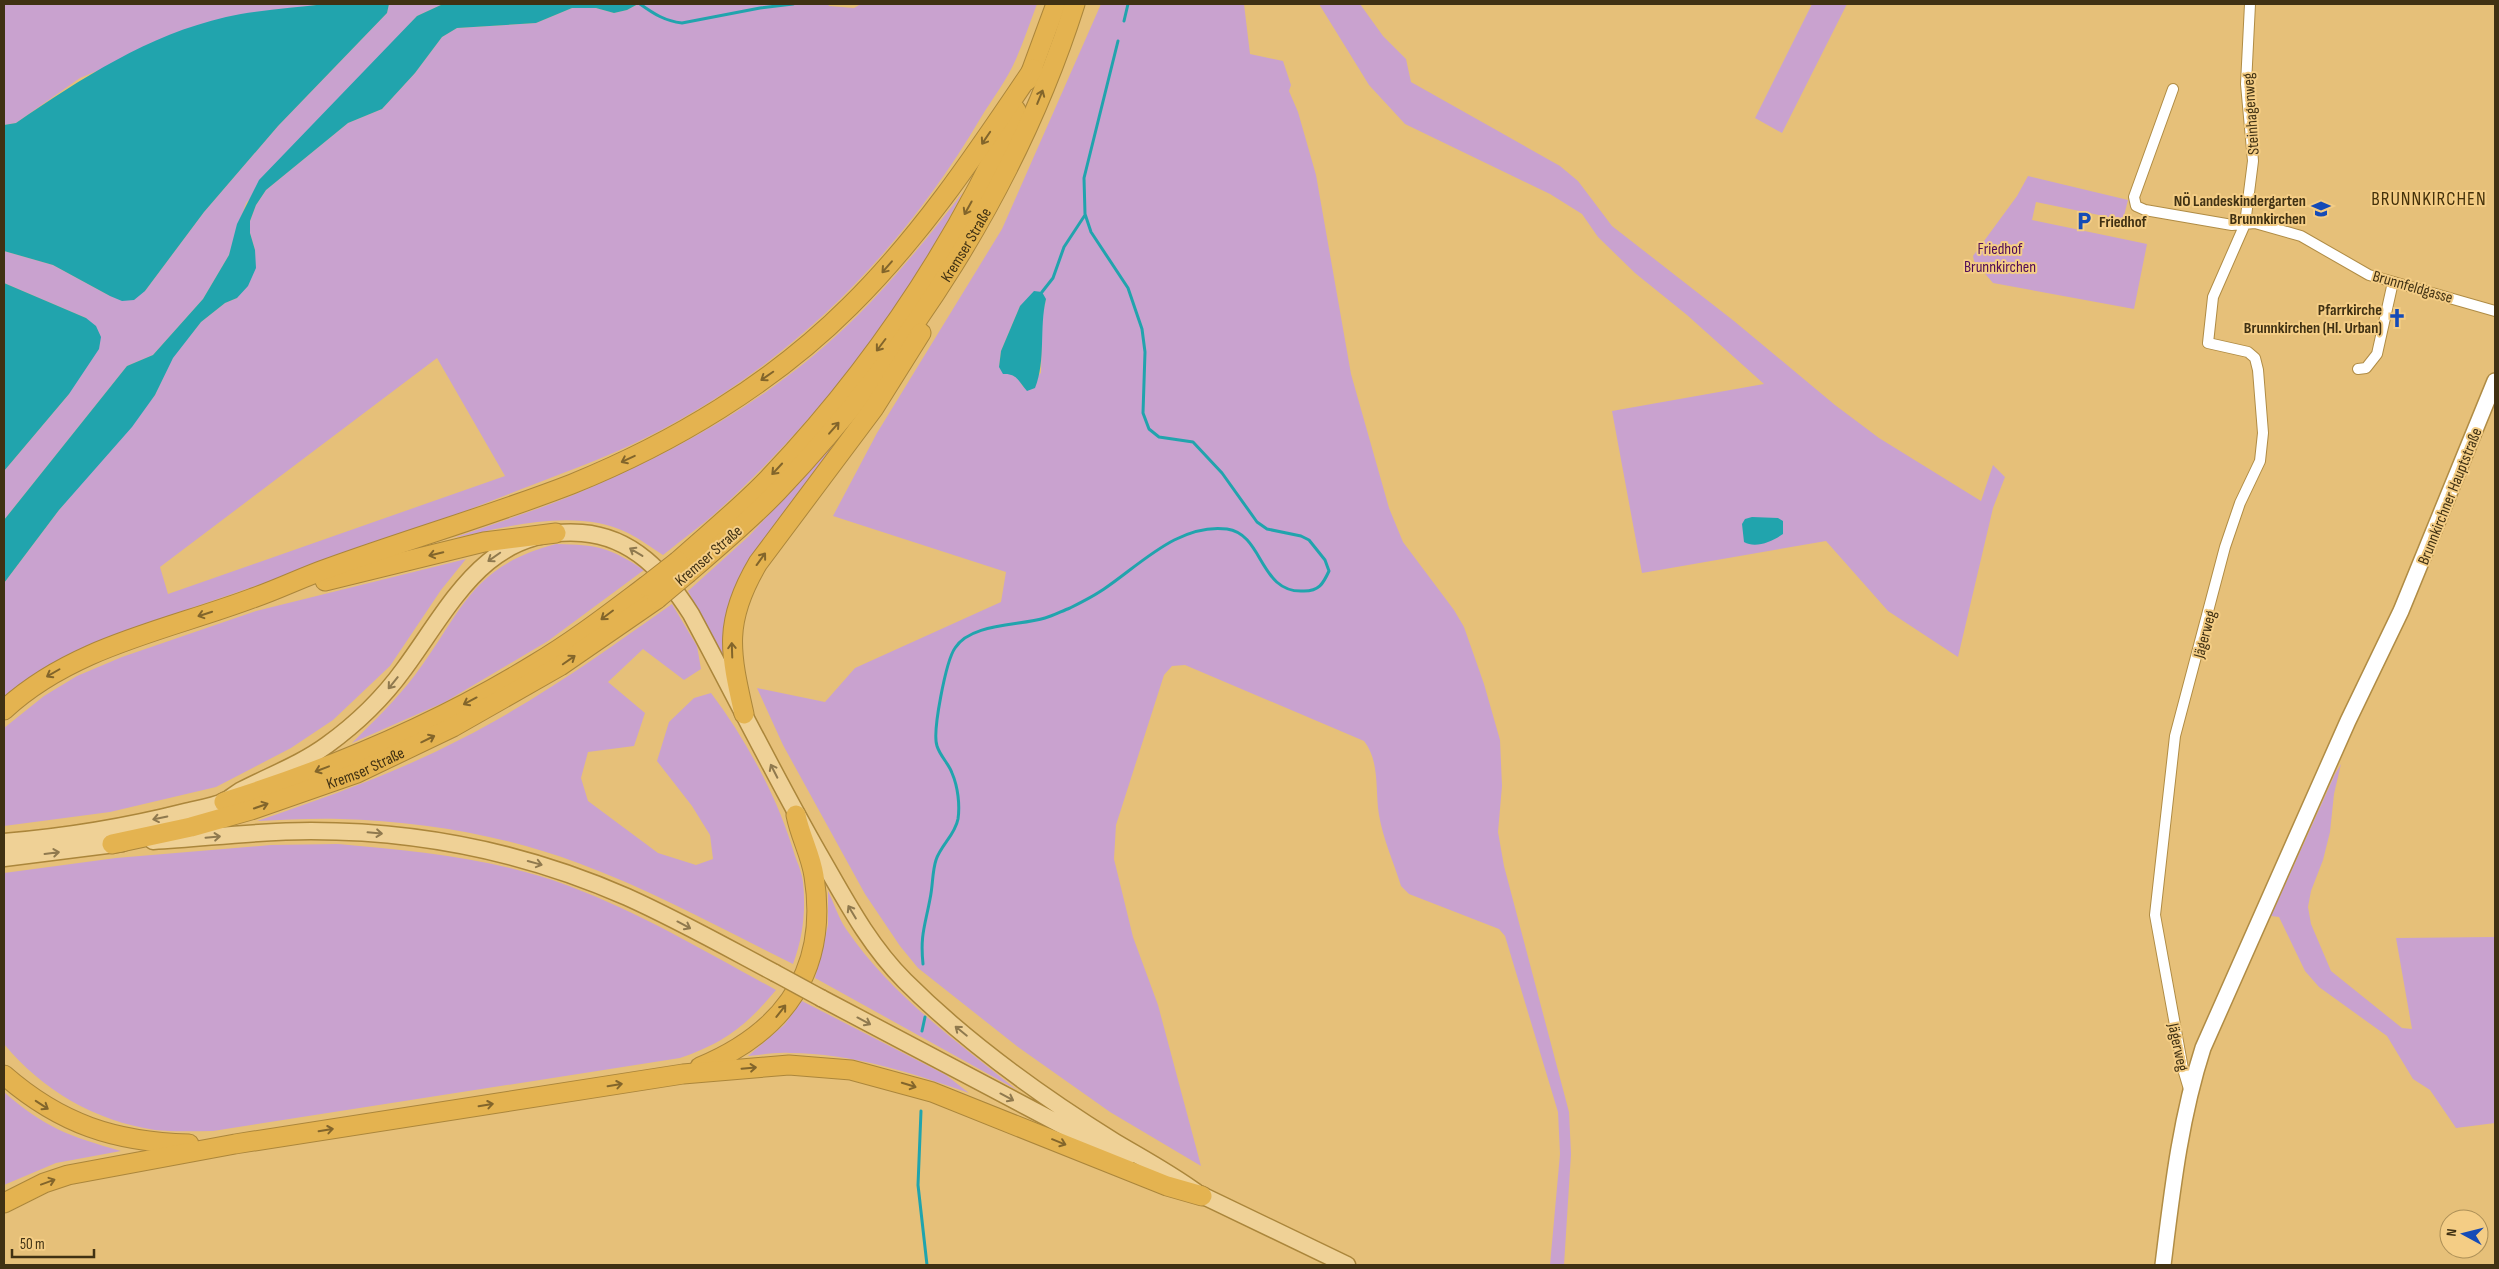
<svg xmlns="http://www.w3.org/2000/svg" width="2499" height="1269" font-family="'Sofia Sans Condensed',sans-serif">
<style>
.green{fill:#c9a2cf;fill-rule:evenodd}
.water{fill:#21a4ad}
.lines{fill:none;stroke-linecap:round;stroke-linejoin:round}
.stream{stroke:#21a4ad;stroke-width:3}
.street-casing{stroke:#b08c45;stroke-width:12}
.secondary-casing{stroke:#b08c45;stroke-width:18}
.primary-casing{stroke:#ab863b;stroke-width:19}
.highway-casing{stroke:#ab863b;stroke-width:21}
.street{stroke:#fff;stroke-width:10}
.secondary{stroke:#fff;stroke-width:15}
.primary{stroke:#efd196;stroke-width:16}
.highway{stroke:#e4b350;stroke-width:19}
.primary-bridge-casing{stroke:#ab863b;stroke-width:19;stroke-linecap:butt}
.highway-bridge-casing{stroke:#ab863b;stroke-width:21;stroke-linecap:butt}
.primary-bridge{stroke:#efd196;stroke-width:16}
.highway-bridge{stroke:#e4b350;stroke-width:19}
.oneway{stroke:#82652b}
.oneway2{stroke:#8f794e}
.labels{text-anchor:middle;stroke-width:4;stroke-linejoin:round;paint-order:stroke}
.street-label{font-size:16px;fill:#403113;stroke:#f4cd85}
.poi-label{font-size:16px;font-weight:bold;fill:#403113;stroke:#f4cd85;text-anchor:end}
.park-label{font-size:16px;fill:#4f0b58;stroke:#f4cd85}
.quarter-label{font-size:19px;letter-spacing:1px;fill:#44310a;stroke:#f4cd85}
</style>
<rect width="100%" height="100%" fill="#e6c079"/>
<path class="green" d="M4 4H325L227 17 80 78 16 123 4 125Z
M389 4H443L417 16 246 203 229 255 203 299 153 355 127 366 4 520V471L69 394 86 318 4 283V251L53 265 110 296 145 291 204 212 278 126 387 13Z
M638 4H828L829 6 854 8 861 4H1037C1030 22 1024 41 1016 59 1007 80 992 99 980 119 907 243 807 348 681 419 624 452 570 470 509 494 378 546 244 589 111 636 72 652 38 670 4 696V583L59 510 155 395 172 358 201 322 225 303 237 298 255 250 250 233V221L256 205 266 190 348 123 382 109 415 73 442 37 457 28 536 23 572 8H596L614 13 627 10ZM437 358 505 476 168 594 160 567Z
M1101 4H1244L1250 54 1283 61 1291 85 1289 91 1298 112 1316 175 1351 374 1389 508 1403 542 1454 610 1464 627 1484 684 1500 740 1502 786 1498 832 1504 866 1569 1112 1571 1154 1564 1265H1550L1560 1154 1558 1112 1505 936 1499 929 1409 894 1401 886C1394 863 1383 839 1379 815 1375 790 1380 761 1364 741L1185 665 1172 666 1164 675 1116 825 1114 859 1133 937 1158 1005 1201 1166 1110 1112 1018 1047 918 968 900 946 865 894 783 745 757 688 825 702 855 668 1001 602 1006 572 833 516 877 433 1002 229ZM1046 299 1042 317 1041 373 1023 387 1019 379 999 367 1001 351 1020 306Z
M1319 4H1360L1383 36 1406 59 1411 82 1560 166 1578 181 1612 226 1734 321 1835 405 1879 438 1981 501 1993 465 2005 477 1993 508 1958 657 1888 611 1826 541 1642 573 1612 411 1764 384 1687 315 1635 273 1598 237 1582 214 1550 194 1405 124 1369 85Z
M1812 4H1847L1782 133 1755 118Z
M2028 176 2128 200 2123 220 2036 202 2032 220 2147 244 2134 309 1993 283 1974 261 1973 256 2017 196Z
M963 192C903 310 819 418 722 507 704 524 683 539 663 555 652 548 640 539 628 533 575 507 507 527 453 538 495 523 538 510 578 493 680 450 778 395 857 316 896 277 930 235 963 192Z
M854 422C834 450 813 477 792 505 753 553 719 591 723 657L688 591 749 536Z
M556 544C598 545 609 547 644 570L548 641 445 702 352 743C374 721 396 700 415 675 463 611 469 567 556 544Z
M466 559 441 590 390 666 333 720 291 748 216 787 110 812 4 826V728L44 696 77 676 122 657 256 611Z
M672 604 697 646 701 669 684 680 643 649 608 682 645 713 634 746 588 752 581 778 588 801 658 853 696 865 713 859 710 835 692 806 657 761 669 722 694 698 711 693C747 741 778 798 795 856 798 864 802 873 803 882 806 910 803 938 793 964 722 929 652 890 578 863 503 835 420 821 340 819 313 818 285 820 257 821 327 797 396 773 461 739 536 701 604 652 672 604Z
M2341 764 2334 794 2330 832 2323 860 2311 891 2308 907 2311 924 2331 971 2402 1028 2412 1029 2396 938 2495 937V1123L2456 1128 2430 1090 2413 1079 2387 1036 2319 987 2305 971 2279 917 2271 916 2335 774Z
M338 844C416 851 495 858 569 886 641 913 708 953 776 990 746 1026 724 1043 680 1058L213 1131C194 1131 174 1132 155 1130 95 1121 42 1090 4 1044V873L116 858 271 845Z
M828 891C834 903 838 917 846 929 890 994 956 1041 1017 1090L815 978 828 925Z
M802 1001 946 1075 969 1093C912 1073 851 1053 790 1053 776 1052 762 1055 748 1056L784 1025Z
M4 1092C45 1128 69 1136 121 1151L56 1163 4 1185Z"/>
<path class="water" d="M325 4H389L387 13 278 126 204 212 145 291 134 300 122 301 110 296 53 265 4 251V125L16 123C82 78 148 35 226 17 258 10 293 8 325 4Z
M443 4H638L627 10 614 13 596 8H572L536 23 457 28 442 37 415 73 382 109 348 123 266 190 256 205 250 221V233L255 250 256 268 248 286 237 298 225 303 201 322 173 358 155 395 132 427 59 510 4 583V520L127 366 153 355 203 299 229 255 237 224 259 180 417 16Z
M4 283 86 318 96 326 101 337 99 349 69 394 4 471Z
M1034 291 1042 292 1046 299C1039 328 1046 360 1035 388L1027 391C1019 383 1018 373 1003 374L999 367 1001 351 1020 306Z
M1752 517 1778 518 1783 521V534C1773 541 1756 549 1744 542L1742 524 1745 519Z"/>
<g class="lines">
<path class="stream" d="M640 4C654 14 665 21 682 23L760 8 793 4
M1124 21 1128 4
M1042 292 1053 278 1064 247 1085 215
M923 964C920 935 925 926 930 899 933 886 932 872 936 860 941 845 955 835 958 819 960 805 958 787 952 773 949 764 940 756 937 746 932 732 946 661 955 648 971 623 1019 626 1045 618 1053 616 1062 611 1070 608 1082 602 1094 596 1104 589 1141 564 1179 523 1227 529 1264 534 1259 594 1304 591 1319 591 1323 584 1329 571L1325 560 1309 540 1301 536 1267 529 1257 522 1222 473 1193 442 1159 437 1149 429 1143 413 1145 352 1142 329 1128 288 1091 232 1085 214 1084 178 1118 41
M922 1031 925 1017
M921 1111 918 1185 927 1265"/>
<g class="street-casing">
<path id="street" d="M2173 89 2134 197 2136 206 2145 210 2232 225 2255 223 2301 236 2369 275 2495 311
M2358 369 2366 368 2377 354 2393 282
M2189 1089 2183 1069 2155 915 2175 736 2225 547 2240 503 2260 461 2263 433 2258 370 2255 358 2248 352 2208 343 2213 297 2245 224 2253 161 2246 84 2250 4"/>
</g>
<g class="secondary-casing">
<path id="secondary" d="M2163 1265C2172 1192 2180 1119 2203 1048L2348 721 2401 611 2495 381"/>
</g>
<g class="primary-casing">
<path id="primary" d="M153 841C206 838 258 831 311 831 420 831 527 853 627 897 678 920 726 947 775 973
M4 842C64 837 126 827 185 812 197 809 213 807 225 801 231 798 236 793 242 790 271 775 301 764 327 745 356 724 383 698 404 669 452 604 486 526 582 533 633 537 665 573 691 614 734 694 774 775 819 854 845 899 868 944 905 981 967 1043 1041 1096 1115 1142 1142 1158 1170 1173 1196 1192
M4 858 123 843
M821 998 1126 1159
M1191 1190 1347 1265"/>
</g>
<g class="highway-casing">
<g id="highway">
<path d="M1028 80 1056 4"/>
<path d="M678 561C708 534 740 508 768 479 872 370 954 247 1016 110"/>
<path id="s1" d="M688 573C718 547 749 521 777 492 909 353 1017 187 1075 4"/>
<path d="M325 581 484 542 556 533"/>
<path d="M4 710C73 646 168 630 253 598 279 589 303 577 329 568 409 539 492 515 572 484 673 443 772 384 850 306 922 235 977 152 1033 69"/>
<path d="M744 714C730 652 723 622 758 563L874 408 921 333"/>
<path d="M224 802C333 768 437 724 535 664 574 641 610 613 646 586"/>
<path id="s2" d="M112 844 191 827 251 810 357 773 453 727 560 666 657 599"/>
<path d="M700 1067C784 1032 829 970 814 876 811 855 800 836 796 815"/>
<path d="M4 1075C60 1124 115 1142 189 1144"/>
<path d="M4 1203 44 1183 68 1175 235 1144 683 1074 789 1065 851 1070 932 1092 1167 1186 1202 1196"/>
</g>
</g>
<use href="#street" class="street"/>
<use href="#secondary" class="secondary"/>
<use href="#primary" class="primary"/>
<use href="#highway" class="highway"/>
<g class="primary-bridge-casing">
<path id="primary-bridge" d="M775 973 821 998"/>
</g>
<g class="highway-bridge-casing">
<path id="highway-bridge" d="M646 586 678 561
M657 599 688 573"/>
</g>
<use href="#primary-bridge" class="primary-bridge"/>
<use href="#highway-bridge" class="highway-bridge"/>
</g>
<defs><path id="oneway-shaft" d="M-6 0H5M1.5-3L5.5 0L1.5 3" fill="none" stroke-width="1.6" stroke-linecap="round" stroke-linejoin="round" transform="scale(1.25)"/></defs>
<g class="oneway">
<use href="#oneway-shaft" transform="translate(1040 97) rotate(-68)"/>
<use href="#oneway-shaft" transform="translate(986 138) rotate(124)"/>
<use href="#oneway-shaft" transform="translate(968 208) rotate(119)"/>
<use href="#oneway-shaft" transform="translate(887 267) rotate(131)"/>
<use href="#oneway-shaft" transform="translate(881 345) rotate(127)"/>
<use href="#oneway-shaft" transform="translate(767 376) rotate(145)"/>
<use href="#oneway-shaft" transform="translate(834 428) rotate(-49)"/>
<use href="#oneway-shaft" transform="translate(628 459) rotate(155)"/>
<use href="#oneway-shaft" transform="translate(777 469) rotate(133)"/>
<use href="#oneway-shaft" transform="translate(436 554) rotate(166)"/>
<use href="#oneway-shaft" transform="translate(761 559) rotate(-54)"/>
<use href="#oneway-shaft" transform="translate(205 614) rotate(162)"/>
<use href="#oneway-shaft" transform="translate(607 615) rotate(143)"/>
<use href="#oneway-shaft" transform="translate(732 650) rotate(-92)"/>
<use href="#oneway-shaft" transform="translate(569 660) rotate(-35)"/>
<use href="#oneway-shaft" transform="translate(53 673) rotate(150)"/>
<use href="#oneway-shaft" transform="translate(470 701) rotate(152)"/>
<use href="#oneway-shaft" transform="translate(428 739) rotate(-26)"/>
<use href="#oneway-shaft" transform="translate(322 769) rotate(159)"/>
<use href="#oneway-shaft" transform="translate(261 806) rotate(-19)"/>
<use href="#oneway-shaft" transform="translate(781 1011) rotate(-52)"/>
<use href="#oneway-shaft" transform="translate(749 1068) rotate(-5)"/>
<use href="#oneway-shaft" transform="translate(615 1085) rotate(-9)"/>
<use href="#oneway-shaft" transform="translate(909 1085) rotate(17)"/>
<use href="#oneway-shaft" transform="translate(42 1105) rotate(33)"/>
<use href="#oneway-shaft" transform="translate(486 1105) rotate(-9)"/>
<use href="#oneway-shaft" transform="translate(326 1130) rotate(-9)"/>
<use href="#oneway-shaft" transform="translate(1059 1142) rotate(22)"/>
<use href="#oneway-shaft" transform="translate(48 1182) rotate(-20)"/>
</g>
<g class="oneway2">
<use href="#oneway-shaft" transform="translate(636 552) rotate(-149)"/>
<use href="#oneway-shaft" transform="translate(494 557) rotate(145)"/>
<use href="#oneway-shaft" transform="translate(393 683) rotate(129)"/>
<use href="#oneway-shaft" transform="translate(774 771) rotate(-117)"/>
<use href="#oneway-shaft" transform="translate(160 818) rotate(168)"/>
<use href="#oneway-shaft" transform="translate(375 833) rotate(5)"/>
<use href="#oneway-shaft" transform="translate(213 837) rotate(-5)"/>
<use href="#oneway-shaft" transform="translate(52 853) rotate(-7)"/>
<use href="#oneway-shaft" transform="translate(535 863) rotate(15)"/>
<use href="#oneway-shaft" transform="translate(852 912) rotate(-121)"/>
<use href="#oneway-shaft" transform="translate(684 925) rotate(28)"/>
<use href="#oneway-shaft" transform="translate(864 1021) rotate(28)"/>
<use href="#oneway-shaft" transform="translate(961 1031) rotate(-141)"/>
<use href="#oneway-shaft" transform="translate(1007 1097) rotate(28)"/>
</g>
<defs>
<g id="school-bare" transform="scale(1.5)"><path d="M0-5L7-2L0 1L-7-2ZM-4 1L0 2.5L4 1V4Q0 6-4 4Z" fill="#154bb7" stroke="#f4cd85" stroke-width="2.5" paint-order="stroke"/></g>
<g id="parking-bare" transform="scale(1.5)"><path d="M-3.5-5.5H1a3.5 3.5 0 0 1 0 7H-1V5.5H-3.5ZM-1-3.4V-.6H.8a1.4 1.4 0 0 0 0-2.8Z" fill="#154bb7" stroke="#f4cd85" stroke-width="2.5" paint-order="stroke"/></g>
<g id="church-bare" transform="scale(1.5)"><path d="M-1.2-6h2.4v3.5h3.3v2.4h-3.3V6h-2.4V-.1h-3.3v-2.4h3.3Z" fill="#154bb7" stroke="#f4cd85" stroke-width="2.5" paint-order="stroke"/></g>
</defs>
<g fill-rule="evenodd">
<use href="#school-bare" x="2321" y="209"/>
<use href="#parking-bare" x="2084" y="221"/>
<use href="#church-bare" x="2397" y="318"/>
</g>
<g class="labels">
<g class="street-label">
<text transform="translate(2250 114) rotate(-94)" y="6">Steinhagenweg</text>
<text dy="6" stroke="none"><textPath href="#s1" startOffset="432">Kremser Straße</textPath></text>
<text transform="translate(2413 286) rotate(16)" y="6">Brunnfeldgasse</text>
<text transform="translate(2449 496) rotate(-68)" y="6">Brunnkirchner Hauptstraße</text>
<text transform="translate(708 555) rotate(-41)" y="6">Kremser Straße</text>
<text transform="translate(2204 634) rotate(-75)" y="6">Jägerweg</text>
<text dy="6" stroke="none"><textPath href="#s2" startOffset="265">Kremser Straße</textPath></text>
<text transform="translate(2179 1047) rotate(78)" y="6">Jägerweg</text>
</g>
<g class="poi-label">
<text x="2306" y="206">NÖ Landeskindergarten<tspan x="2306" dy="18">Brunnkirchen</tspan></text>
<text x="2099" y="227" text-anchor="start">Friedhof</text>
<text x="2382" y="315">Pfarrkirche<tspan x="2382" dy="18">Brunnkirchen (Hl. Urban)</tspan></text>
</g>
<g class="park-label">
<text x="2000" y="254">Friedhof<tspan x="2000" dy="18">Brunnkirchen</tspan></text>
</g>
<g class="quarter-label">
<text x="2429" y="205">BRUNNKIRCHEN</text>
</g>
</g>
<rect width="2499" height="1269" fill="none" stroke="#403113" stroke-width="10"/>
<g transform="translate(2464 1234) rotate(277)"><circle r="24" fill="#f4cd85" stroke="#ac8f57"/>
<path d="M0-4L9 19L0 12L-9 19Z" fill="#154bb7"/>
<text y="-8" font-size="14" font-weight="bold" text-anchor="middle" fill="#403113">N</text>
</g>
<path d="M12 1249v8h82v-8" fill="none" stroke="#403113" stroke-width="2.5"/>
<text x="20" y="1249" font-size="15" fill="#403113" stroke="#f4cd85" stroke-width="4" paint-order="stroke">50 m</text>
</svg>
